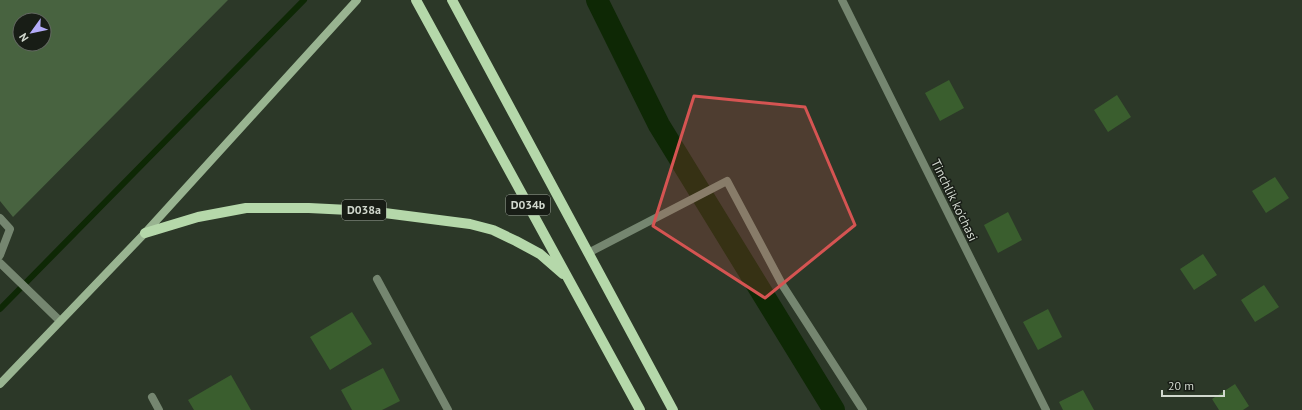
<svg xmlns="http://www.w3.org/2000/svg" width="1302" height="410" font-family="'PT Sans',sans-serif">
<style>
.green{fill:#486340;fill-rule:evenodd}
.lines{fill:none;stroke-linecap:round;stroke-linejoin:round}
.stream{stroke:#0e2805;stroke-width:6}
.canal{stroke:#0e2805;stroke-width:22}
.building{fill:#3a5e2e}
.service{stroke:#758670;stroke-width:8}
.minor{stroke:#758670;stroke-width:8}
.secondary{stroke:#99b491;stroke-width:8}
.primary{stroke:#b5d8aa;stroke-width:10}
.marked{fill:#d55452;fill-opacity:0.2;stroke:#d55452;stroke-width:3;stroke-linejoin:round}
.labels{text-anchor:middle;stroke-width:3;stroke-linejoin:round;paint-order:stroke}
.shield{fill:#181d16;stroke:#9aa097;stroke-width:1}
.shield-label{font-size:12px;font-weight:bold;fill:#d1d8ce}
.street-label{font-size:13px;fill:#d1d8ce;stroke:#181d16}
</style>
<rect width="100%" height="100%" fill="#2c3828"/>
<path class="green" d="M0 0H228L13 217 0 201ZM20 20H44V44H20Z"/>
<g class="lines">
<path class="stream" d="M0 309 304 0"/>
<path class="canal" d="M597 0 659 125 834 410"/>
</g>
<path class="building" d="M949 80 964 108 940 121 925 93Z
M1117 95 1131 117 1108 132 1094 110Z
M1275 177 1289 198 1266 213 1252 191Z
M1008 212 1022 240 998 253 984 225Z
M1203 254 1217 275 1194 290 1180 269Z
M1264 285 1279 307 1255 322 1241 300Z
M1048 309 1062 337 1038 350 1023 322Z
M352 312 372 344 330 370 310 337Z
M383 368 400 401 382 410H352L341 390Z
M231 375 251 410H194L188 400Z
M1235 384 1249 406 1243 410H1219L1212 399Z
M1083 390 1094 410H1063L1059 402Z"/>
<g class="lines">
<path class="service" d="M588 253 727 181 783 286 863 410"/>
<path class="minor" d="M842 0 1046 410
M0 218 10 229 0 255
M0 263 60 321
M377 279 448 410
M152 397 159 410"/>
<path class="secondary" d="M0 384 145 233 357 0"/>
<path class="primary" d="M416 0 640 410
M452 0 673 410
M145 233 198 217 246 208H309L369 211 470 224 493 230 516 241 540 254 563 274"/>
</g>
<path class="marked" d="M694 96 805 107 855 225 765 298 653 226Z"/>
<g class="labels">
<g class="shield">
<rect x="506" y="195" width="44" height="20" rx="3"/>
<rect x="342" y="200" width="44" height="20" rx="3"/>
</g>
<g class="shield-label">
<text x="528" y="209">D034b</text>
<text x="364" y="214">D038a</text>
</g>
<g class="street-label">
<text transform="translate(955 200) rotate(64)" y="5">Tinchlik ko'chasi</text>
</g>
</g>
<g transform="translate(32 32) rotate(237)"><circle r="19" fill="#181d16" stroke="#626860"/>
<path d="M0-3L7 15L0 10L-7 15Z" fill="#b4acf9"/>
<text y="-6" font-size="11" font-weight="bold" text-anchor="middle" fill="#d1d8ce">N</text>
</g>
<path d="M1162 390v6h62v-6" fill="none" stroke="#d1d8ce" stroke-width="2"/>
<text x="1168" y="390" font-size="12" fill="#d1d8ce" stroke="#181d16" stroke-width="3" paint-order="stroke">20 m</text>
</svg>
